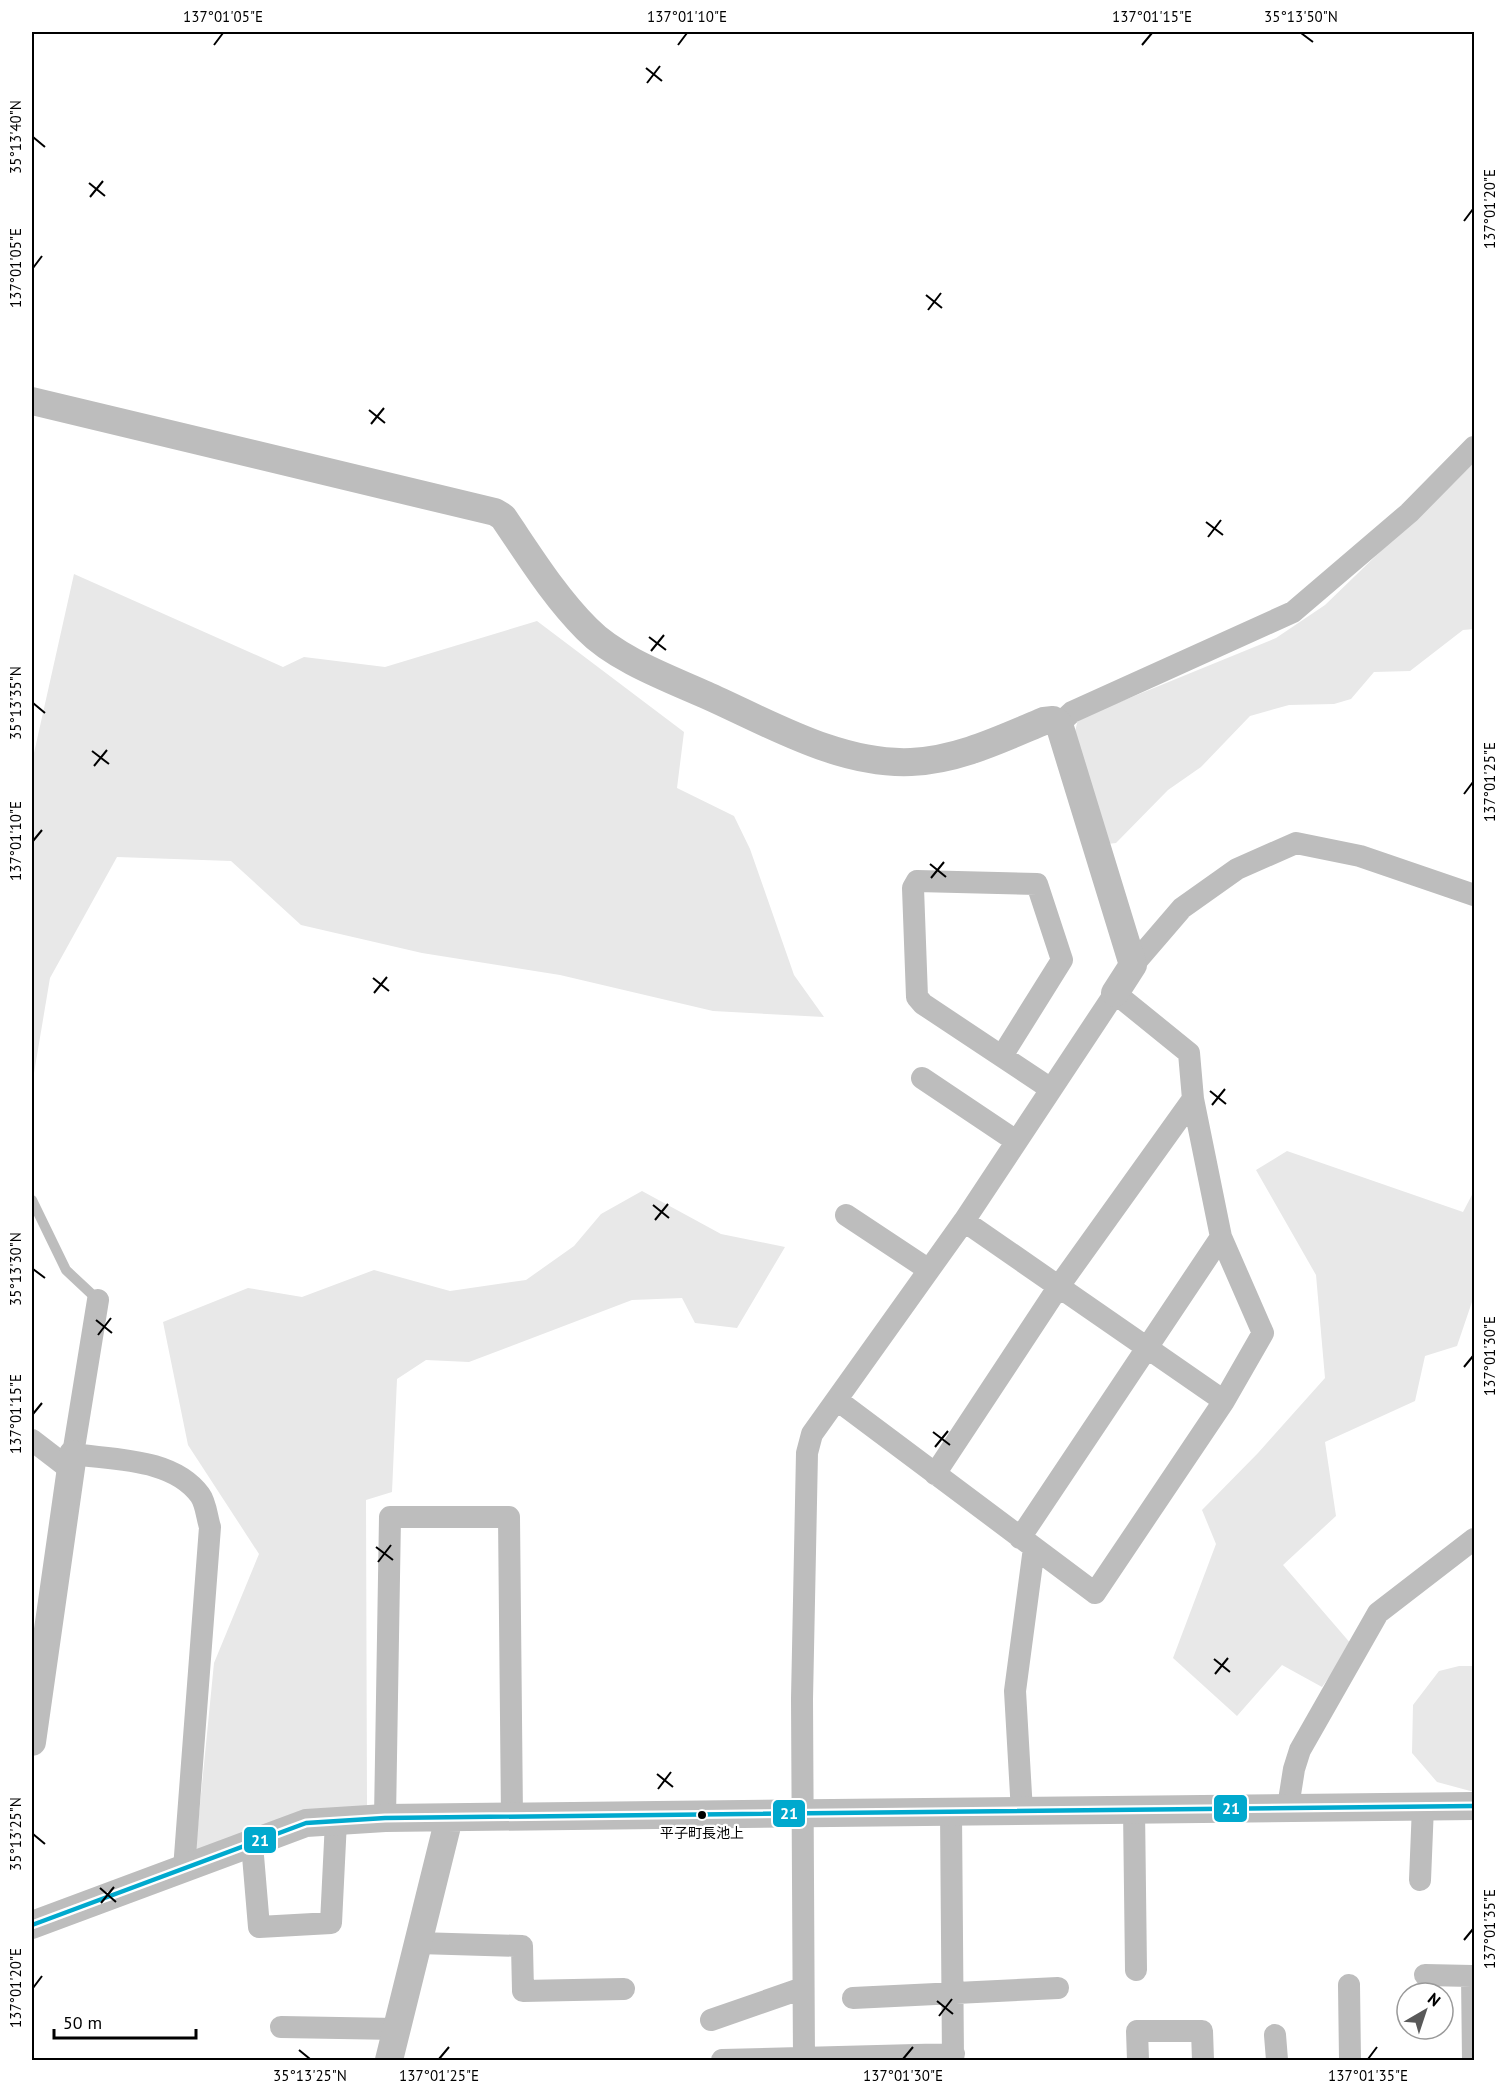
<svg xmlns="http://www.w3.org/2000/svg" width="1506" height="2092" font-family="'PT Sans','Noto Sans JP',sans-serif">
<style>
.green{fill:#e8e8e8}
.lines{fill:none;stroke-linecap:round;stroke-linejoin:round}
.service{stroke:#bdbdbd;stroke-width:10}
.minor{stroke:#bdbdbd;stroke-width:22}
.tertiary{stroke:#bdbdbd;stroke-width:28}
.bus-1-casing{stroke:#fff;stroke-width:9}
.bus-1{stroke:#00a9ce;stroke-width:4.5}
.ticks{fill:none;stroke:#000;stroke-width:2}
.bus-dot{fill:#000;stroke:#fff;stroke-width:2}
.labels{text-anchor:middle;stroke-width:4.5;stroke-linejoin:round;paint-order:stroke}
.bus-label{font-size:14px;fill:#000;stroke:#fff}
.line-badge{stroke:#fff;stroke-width:2}
.badge-label{font-size:16px;text-anchor:middle;font-weight:bold;fill:#fff}
.neatline{fill:none;stroke:#000;stroke-width:2}
.ticks-label{font-size:15px;text-anchor:middle;fill:#000}
</style>
<rect width="100%" height="100%" fill="#fff"/>
<path class="green" d="M1474 461V629L1463 630 1410 671 1374 672 1351 699 1334 704 1289 705 1250 716 1201 767 1168 790 1116 843 1107 844 1074 736 1078 719 1276 638 1325 605Z
M74 574 283 667 304 657 385 667 537 621 684 732 677 788 734 816 750 849 794 975 824 1017 713 1011 560 975 422 953 301 925 231 861 117 857 50 978 32 1085V762Z
M1287 1151 1463 1212 1474 1191V1296L1457 1346 1425 1356 1415 1401 1325 1442 1336 1516 1283 1565 1352 1645 1322 1687 1282 1665 1237 1716 1173 1658 1216 1544 1202 1510 1258 1453 1325 1378 1316 1275 1256 1170Z
M642 1191 721 1234 785 1247 737 1328 695 1323 682 1298 632 1300 469 1362 426 1360 397 1379 392 1492 366 1500 367 1807 195 1855 214 1663 259 1554 188 1445 163 1322 248 1288 302 1297 374 1270 450 1291 526 1280 574 1246 601 1214Z
M1459 1666H1474V1792L1437 1782 1412 1753 1413 1705 1439 1671Z"/>
<g class="lines">
<path class="service" d="M32 1200 66 1270 98 1300"/>
<path class="minor" d="M1059 724 1072 712 1293 612 1409 513 1474 447
M1133 965 1182 908 1237 869 1296 843 1360 856 1474 895
M1002 1056 1062 960 1037 884 917 881 913 888 917 997 923 1004 1051 1089
M922 1078 1016 1141
M846 1215 929 1270
M964 1221 1224 1401
M98 1300 73 1454C114 1460 173 1458 200 1495 206 1503 207 1518 210 1527L184 1869
M32 1440 71 1470
M935 1474 1059 1286 1193 1099
M1020 1538 1221 1237
M1288 1807 1294 1769 1300 1750 1378 1613 1474 1539
M1134 1809 1136 1970
M1022 1812 1015 1691 1034 1548
M951 1813 953 2060
M385 1818 390 1517H509L512 1818
M252 1844 259 1927 331 1923 336 1821
M1420 1880 1423 1806
M418 1943 522 1946 523 1991 624 1989
M1425 1975 1472 1976 1473 2060
M1349 1985 1350 2060
M853 1998 1058 1988
M711 2020 803 1988
M281 2027 397 2029
M1275 2035 1277 2060
M722 2060 954 2054
M804 2060 802 1699 807 1453 812 1434 964 1221 1115 993 1189 1053 1193 1099 1221 1237 1263 1333 1224 1401 1095 1593 837 1400
M1138 2060 1137 2031H1202L1203 2060"/>
<path class="tertiary" d="M32 401 495 512 503 517C529 555 554 596 587 629 616 659 668 678 706 695 769 723 839 765 911 762 958 760 1001 739 1044 721L1053 720 1059 724 1133 965 1115 993
M32 1742 73 1454
M32 1925 306 1823 385 1818 1474 1806
M389 2060 449 1818"/>
<g class="bus-1-casing">
<path id="bus-1" d="M32 1925 306 1823 385 1818 1474 1806"/>
</g>
<use href="#bus-1" class="bus-1"/>
</g>
<path class="ticks" d="M1301 33 1313 42M214 45 223 33M678 45 687 33M1142 45 1152 33M646 68 662 81M647 83 660 66M33 137 45 147M89 183 105 196M90 197 103 181M1464 221 1473 209M33 268 42 256M926 295 942 308M928 310 941 293M369 410 385 423M371 424 384 408M1206 522 1223 535M1208 537 1221 520M649 637 666 650M651 651 664 635M33 703 45 713M92 751 109 764M94 766 107 750M1464 794 1473 782M33 841 42 830M930 864 946 877M931 878 944 862M373 978 389 991M374 993 387 977M1210 1091 1226 1104M1212 1105 1225 1089M653 1205 669 1218M655 1220 668 1204M33 1269 45 1278M96 1320 112 1333M98 1335 111 1318M1464 1367 1473 1356M33 1414 42 1403M933 1432 950 1445M935 1447 948 1431M376 1547 393 1560M378 1562 391 1545M1214 1659 1230 1672M1215 1674 1228 1658M657 1774 673 1787M658 1789 671 1772M33 1834 45 1844M100 1888 116 1902M101 1903 114 1887M1464 1940 1473 1929M33 1988 42 1976M937 2001 953 2014M939 2016 952 1999M299 2050 310 2059M439 2059 449 2047M903 2059 913 2047M1368 2059 1377 2047"/>
<circle class="bus-dot" cx="702" cy="1815" r="5"/>
<g class="labels">
<g class="bus-label">
<text x="702" y="1838">平子町長池上</text>
</g>
</g>
<g class="line-badge">
<rect x="1213" y="1794" width="35" height="29" rx="6" fill="#00a9ce"/>
<rect x="772" y="1799" width="34" height="29" rx="6" fill="#00a9ce"/>
<rect x="243" y="1826" width="34" height="28" rx="6" fill="#00a9ce"/>
</g>
<g class="badge-label">
<text x="1231" y="1814">21</text>
<text x="789" y="1819">21</text>
<text x="260" y="1846">21</text>
</g>
<rect width="1506" height="2092" fill="none" stroke="#ffffff" stroke-width="66"/>
<g transform="translate(1425 2011) rotate(39)"><circle r="28" fill="#ffffff" stroke="#999999" stroke-width="1.5"/>
<path d="M0-4.5L10 22L0 15L-10 22Z" fill="#595959"/>
<text y="-9" font-size="16" font-weight="bold" text-anchor="middle" fill="#000000">N</text>
</g>
<path d="M54 2029v9h142v-9" fill="none" stroke="#000000" stroke-width="3"/>
<text x="63" y="2029" font-size="18" fill="#000000" stroke="#ffffff" stroke-width="4.5" paint-order="stroke">50 m</text>
<rect x="33" y="33" width="1440" height="2026" class="neatline"/>
<g class="ticks-label">
<text x="223" y="22">137°01'05"E</text>
<text x="687" y="22">137°01'10"E</text>
<text x="1152" y="22">137°01'15"E</text>
<text x="1301" y="22">35°13'50"N</text>
<text transform="translate(16 137) rotate(-90)" y="5">35°13'40"N</text>
<text transform="translate(1490 209) rotate(-90)" y="5">137°01'20"E</text>
<text transform="translate(16 268) rotate(-90)" y="5">137°01'05"E</text>
<text transform="translate(16 703) rotate(-90)" y="5">35°13'35"N</text>
<text transform="translate(1490 782) rotate(-90)" y="5">137°01'25"E</text>
<text transform="translate(16 841) rotate(-90)" y="5">137°01'10"E</text>
<text transform="translate(16 1269) rotate(-90)" y="5">35°13'30"N</text>
<text transform="translate(1490 1356) rotate(-90)" y="5">137°01'30"E</text>
<text transform="translate(16 1414) rotate(-90)" y="5">137°01'15"E</text>
<text transform="translate(16 1834) rotate(-90)" y="5">35°13'25"N</text>
<text transform="translate(1490 1929) rotate(-90)" y="5">137°01'35"E</text>
<text transform="translate(16 1988) rotate(-90)" y="5">137°01'20"E</text>
<text x="310" y="2081">35°13'25"N</text>
<text x="439" y="2081">137°01'25"E</text>
<text x="903" y="2081">137°01'30"E</text>
<text x="1368" y="2081">137°01'35"E</text>
</g>
</svg>
